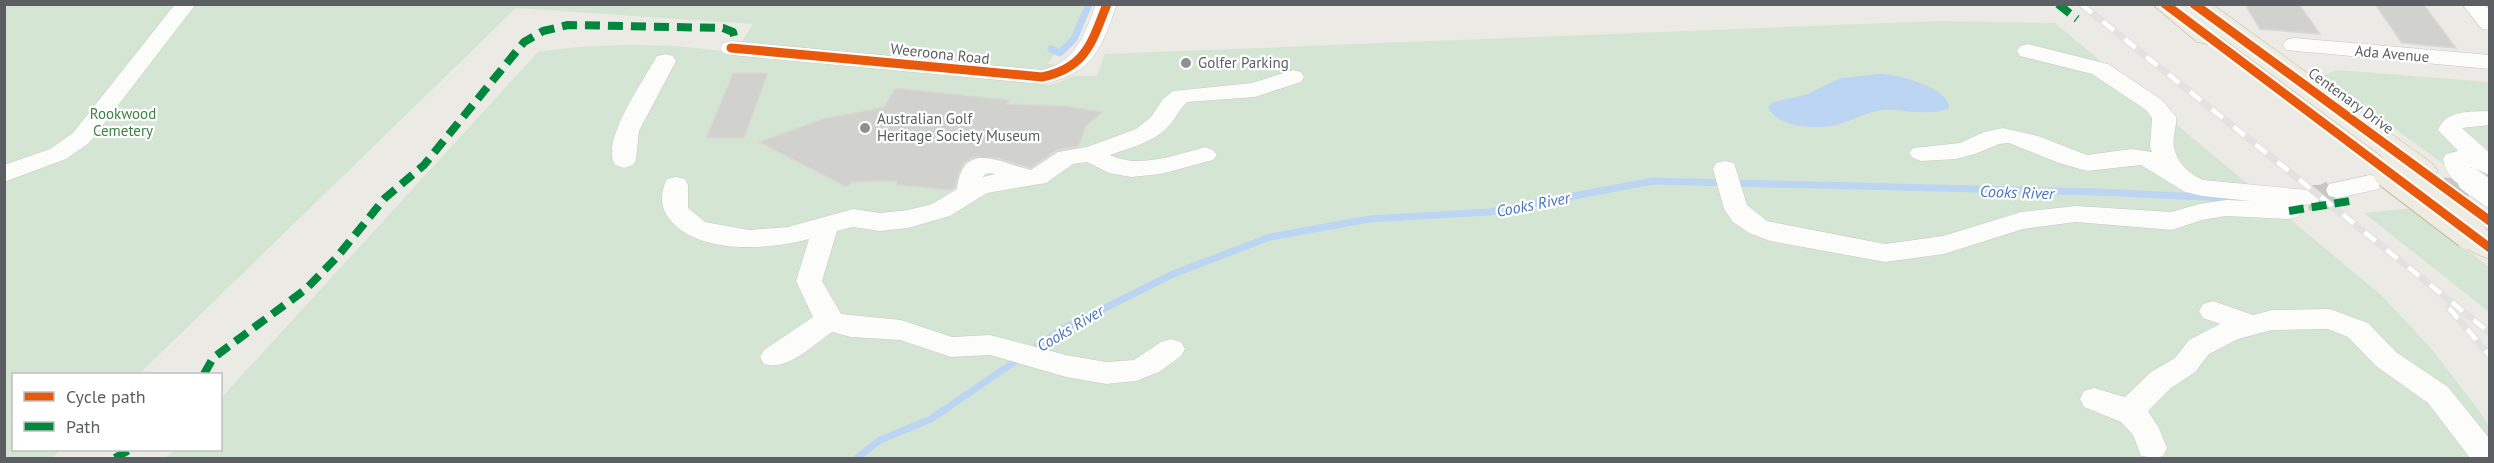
<svg xmlns="http://www.w3.org/2000/svg" width="2494" height="463" font-family="'PT Sans',sans-serif">
<style>
.green{fill:#d4e6d3}
.water{fill:#bbd5f3}
.lines{fill:none;stroke-linecap:round;stroke-linejoin:round}
.stream{stroke:#bbd5f3;stroke-width:7}
.building{fill:#d1d1ce;stroke:#dad9d4;stroke-width:1.5}
.minor-tunnel{stroke:#c7c7c4;stroke-width:25;stroke-dasharray:25 13;stroke-linecap:butt}
.minor-casing{stroke:#c7c7c6;stroke-width:1}
.highway-casing{stroke:#c0b795;stroke-width:1}
.minor{fill:#fcfcfb;fill-rule:evenodd}
.highway{fill:#eeece1;fill-rule:evenodd}
.rail-casing{stroke:#e2e2e2;stroke-width:7}
.rail{stroke:#fff;stroke-width:4.5;stroke-dasharray:14;stroke-linecap:butt}
.minor-bridge-casing{stroke:#c7c7c6;stroke-width:26;stroke-linecap:butt}
.highway-bridge-casing{stroke:#c0b795;stroke-width:34;stroke-linecap:butt}
.minor-bridge{stroke:#fcfcfb;stroke-width:25}
.highway-bridge{stroke:#eeece1;stroke-width:32}
.quiet{stroke:#00873e;stroke-width:8;stroke-dasharray:15 8;stroke-linecap:butt}
.cycleway-casing{stroke:#fff;stroke-width:13}
.cycleway{stroke:#e8590c;stroke-width:9}
.poi-dot{fill:#8d8f90;stroke:#fff;stroke-width:2}
.labels{text-anchor:middle;stroke-width:4.5;stroke-linejoin:round;paint-order:stroke}
.street-label{font-size:15px;fill:#5b5e63;stroke:#fff}
.poi-label{font-size:15px;fill:#5b5e63;stroke:#fff;text-anchor:start}
.park-label{font-size:15px;fill:#3b8346;stroke:#fff}
.water-label{font-size:16px;font-style:italic;fill:#4b75bb;stroke:#fff}
</style>
<rect width="100%" height="100%" fill="#ebeae5"/>
<path class="green" d="M4 5H1087L1072 38 1058 51 1052 48 1050 50 1056 53 1047 64 1060 65 1036 71 741 43 753 24 516 8 139 374H14V450H61L52 458H5Z
M1938 21 2055 23 2381 295 2430 347 2477 408 2490 427 2489 458H165L174 450H220L221 398 538 52C584 45 629 44 676 46L1051 85 1074 76H1097L1105 54Z
M2337 70 2489 82V197L2322 76Z
M2413 208 2489 267V312L2364 213Z"/>
<path class="water" d="M1881 74C1897 74 1950 88 1949 108 1932 117 1904 109 1885 110 1865 111 1850 123 1831 126 1812 129 1777 127 1768 107L1773 102 1805 95 1841 78Z"/>
<g class="lines">
<path class="stream" d="M1051 49 1060 53 1074 39 1089 4
M1029 352 1059 331 1173 274 1270 237 1369 219 1489 212 1653 181 2097 192 2225 198
M857 458 880 440 931 419 1020 358"/>
</g>
<path class="building" d="M2245 4H2299L2320 34 2260 29Z
M2375 4H2423L2456 48 2402 43Z
M733 73H768L744 138H706Z
M895 88 1010 100 1007 104 1068 106 1103 112 1086 126 1079 146 1057 150 1031 168 997 158 974 157 965 162 959 173 955 188 950 190 896 185 897 181 853 182 846 187 759 142 822 119 884 107Z"/>
<g class="lines">
<path class="minor-tunnel" d="M2405 185 2461 192 2490 187
M2308 198 2324 197 2338 190"/>
<g class="minor-casing">
<path id="minor" d="M175 4H196L89 143 66 159 4 182V165L50 149 73 133Z
M1096 4H1117C1100 51 1094 73 1042 84L731 55 723 53 720 48 723 43 731 41 1042 70C1076 63 1085 33 1096 4Z
M2462 4H2484L2490 11V30L2482 29Z
M2294 38 2490 55V69L2286 50 2283 45 2286 40Z
M2028 44 2108 64 2162 100 2176 117C2177 127 2172 138 2174 147 2177 163 2189 174 2203 180L2308 190 2317 192 2320 198 2317 204 2298 205 2302 211 2298 217 2289 219 2226 216 2202 220 2172 230 2076 222 2023 229 1944 254 1885 262 1770 241 1749 233 1733 222 1724 209 1713 169 1716 163 1725 161 1734 163 1747 205 1767 221 1885 244 1943 236 2021 212 2076 206 2171 212 2199 204 2226 200 2251 201 2202 196 2185 192 2141 165 2087 171 2059 163 2009 143 1999 144 1975 154 1956 159 1921 161 1913 158 1909 153 1913 148 1960 143 1984 132 2003 128 2038 136 2087 155 2131 149 2152 152 2150 147 2152 118 2146 110 2092 74 2020 56 2017 51 2020 46Z
M665 54 673 56 676 61 639 131 636 160 633 165 624 168 615 165C600 142 642 83 654 61L657 56Z
M1293 70 1301 72 1304 77 1301 82 1255 97 1187 102C1178 110 1175 121 1166 129 1151 143 1129 148 1110 155 1139 169 1176 155 1205 147L1213 150 1217 155 1213 160 1161 174 1131 177 1109 173 1087 162 1073 164 1046 183 987 193 950 216 908 228 880 231 853 227 837 231 822 281 841 314 901 320 952 337 990 335 1066 355 1106 362 1134 360 1161 342 1171 339 1181 342 1185 349 1181 356 1159 372 1136 381 1106 384 1066 377 990 355 951 357 900 340 851 337 832 332C813 345 787 372 764 364L760 357 764 350 813 317 796 281 809 239C770 250 691 256 666 214 660 203 661 190 667 179L676 177 685 179 688 185V208L705 222 749 230 788 227 853 209 880 213 908 210 932 204 957 189C963 138 1002 164 1031 170L1058 152 1087 147 1136 129 1151 117 1163 99 1173 91 1252 83ZM989 173 995 174 983 177 985 174Z
M2490 111V125L2462 128 2490 153V175L2470 167 2482 180 2479 186C2460 191 2446 177 2443 159L2446 154 2458 151 2438 130C2446 109 2471 112 2490 111Z
M2370 175 2379 177 2382 183 2379 189 2338 198 2329 196 2326 190 2329 184Z
M2213 301 2253 315 2272 310 2330 309 2368 323 2396 352 2448 387 2490 439V458H2470L2428 403 2376 366 2348 337 2328 329 2272 330 2238 339 2209 354 2195 372 2171 388 2148 411 2159 428 2167 448 2163 456 2156 458 2141 456 2133 435 2121 422 2084 407 2080 399 2084 391 2094 388 2125 397 2151 372 2175 358 2189 340 2220 324 2203 318 2199 311 2203 304Z"/>
</g>
<g class="highway-casing">
<path id="highway" d="M2152 4H2212L2433 164 2438 171 2433 178 2422 181 2411 178 2221 37 2217 42 2207 44 2197 42Z
M2469 222 2490 231V259C2475 255 2461 246 2452 233L2457 225Z"/>
</g>
<use href="#minor" class="minor"/>
<use href="#highway" class="highway"/>
<g class="rail-casing">
<path id="rail" d="M2081 4 2490 333
M2449 308 2490 356"/>
</g>
<use href="#rail" class="rail"/>
<g class="minor-bridge-casing">
<path id="minor-bridge" d="M2470 180 2490 194"/>
</g>
<g class="highway-bridge-casing">
<path id="highway-bridge" d="M2389 172 2469 233"/>
</g>
<use href="#minor-bridge" class="minor-bridge"/>
<use href="#highway-bridge" class="highway-bridge"/>
<path class="quiet" d="M2058 4 2077 19
M2289 211 2356 200
M204 374 213 358 306 289 337 257 385 198 424 165 524 42 543 31 568 25 723 28 733 32 735 40 731 48
M115 458 129 450"/>
<g class="cycleway-casing">
<path id="cycleway" d="M2165 4 2490 248
M2194 4 2490 221
M731 48 1042 77C1086 68 1092 42 1107 4"/>
</g>
<use href="#cycleway" class="cycleway"/>
</g>
<g class="poi-dot">
<circle cx="1186" cy="63" r="6"/>
<circle cx="865" cy="128" r="6"/>
</g>
<g class="labels">
<g class="street-label">
<text transform="translate(940 54) rotate(6)" y="5">Weeroona Road</text>
<text transform="translate(2392 54) rotate(5)" y="5">Ada Avenue</text>
<text transform="translate(2351 101) rotate(36)" y="5">Centenary Drive</text>
</g>
<g class="poi-label">
<text x="1198" y="68">Golfer Parking</text>
<text x="877" y="124">Australian Golf<tspan x="877" dy="17">Heritage Society Museum</tspan></text>
</g>
<g class="park-label">
<text x="123" y="119">Rookwood<tspan x="123" dy="17">Cemetery</tspan></text>
</g>
<g class="water-label">
<text transform="translate(2017 192) rotate(2)" y="6">Cooks River</text>
<text transform="translate(1533 204) rotate(-11)" y="6">Cooks River</text>
<text transform="translate(1070 328) rotate(-31)" y="6">Cooks River</text>
</g>
</g>
<rect width="2494" height="463" fill="none" stroke="#5b5e63" stroke-width="12"/>
<rect x="12" y="373" width="210" height="78" fill="#ffffff" stroke="#bdbfc1" stroke-width="1.5"/>
<rect x="24" y="392" width="30" height="9" fill="#e8590c" stroke="#bdbfc1" stroke-width="1.5"/>
<text x="66" y="403" font-size="18" fill="#5b5e63">Cycle path</text>
<rect x="24" y="422" width="30" height="9" fill="#00873e" stroke="#bdbfc1" stroke-width="1.5"/>
<text x="66" y="433" font-size="18" fill="#5b5e63">Path</text>
</svg>
